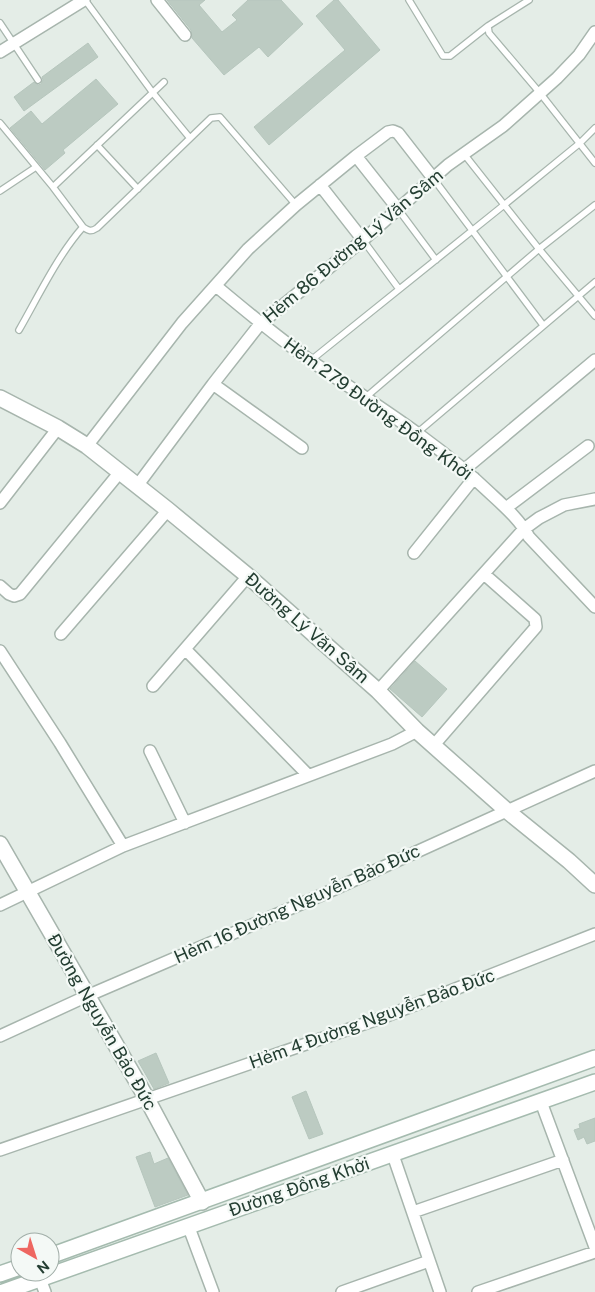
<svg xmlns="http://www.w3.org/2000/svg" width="595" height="1292" font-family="'Public Sans',sans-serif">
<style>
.building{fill:#bccbc2;stroke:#b6c6bd}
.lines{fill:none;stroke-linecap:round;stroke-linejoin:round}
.service-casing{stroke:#a7b5ad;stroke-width:8}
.minor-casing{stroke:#a7b5ad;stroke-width:14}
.tertiary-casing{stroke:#a7b5ad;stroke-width:18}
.secondary-casing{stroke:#a5bbaf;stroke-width:18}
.service{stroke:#fff;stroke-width:5.5}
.minor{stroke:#fff;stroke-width:11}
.tertiary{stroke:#fff;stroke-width:15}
.secondary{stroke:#fff;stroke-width:15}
.labels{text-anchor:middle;stroke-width:4.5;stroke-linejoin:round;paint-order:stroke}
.street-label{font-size:18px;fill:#243e32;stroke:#f4f9f6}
</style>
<rect width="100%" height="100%" fill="#e4ede7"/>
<path class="building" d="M167 0H205L199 5 222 32 237 20 232 15 248 0H281L303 24 268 57 259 47 224 75 192 38 191 30Z
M334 0H338L380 50 269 145 254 127 345 50 316 16Z
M88 43 98 57 24 111 14 97 34 82 38 85 41 84 43 80 42 77Z
M96 79 118 104 63 150 65 153 45 170 10 128 31 111 42 124Z
M415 661 447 689 422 717 390 689Z
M156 1053 169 1083 154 1089 138 1061Z
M306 1091 323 1134 309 1139 292 1097Z
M595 1118V1141L587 1144 584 1137 578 1140 574 1130 580 1128 579 1124Z
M150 1152 154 1164 168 1158 188 1195 155 1207 136 1157Z"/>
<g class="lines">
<g class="service-casing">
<path id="service" d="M85 0 153 93 189 137
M409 0 443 56H450L488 26
M529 0 488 26 489 33 540 93 595 163
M0 23 38 80
M0 123 53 187 83 227
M97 145 138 189
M464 154 539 249 595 316
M433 178 543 325
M53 187 164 82
M0 191 36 167
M398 209 436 260
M363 240 399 289
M19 330C38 297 58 255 83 227 89 231 91 232 97 228L211 118 220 117 296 205
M310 361 504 205 580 143 595 128
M366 397 539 249 595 205
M417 433 595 282"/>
</g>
<g class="minor-casing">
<path id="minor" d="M157 0 185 35
M0 52 84 0
M356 156 398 209
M320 185 363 240
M216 286C247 312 278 338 311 361 373 403 437 442 491 494 505 507 520 520 529 537L595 607
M213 384 302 448
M87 446 182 323 248 249 296 205 356 156 388 132 393 131 398 133 433 178
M465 469 595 360
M137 486 213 384 260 324 363 240 448 165 503 126 557 78 579 55 595 32
M0 503 58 428
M506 508 588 446
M414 553 474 478
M0 586 9 594 14 596 20 594 120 472
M61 634 168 510
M185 649 308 775
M0 651 60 743 123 846
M153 686 248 576
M378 691 524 529 539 518 564 505 595 499
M434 745 536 627 535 619 484 574
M150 751 185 823
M0 905 123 846 392 744 417 731
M0 1036 87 996 317 897 595 771
M541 1102 595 1247
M0 1150 384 1017 595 934
M393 1155 440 1292
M413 1212 563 1160
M188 1225 213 1292
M40 1279 45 1292
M342 1292 429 1261
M478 1292 595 1252"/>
</g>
<g class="tertiary-casing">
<path id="tertiary" d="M0 398 58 428 87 446 168 510 248 576 378 691 417 731 506 810 569 861 595 885
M0 844 147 1099 202 1202"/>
</g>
<g class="secondary-casing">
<path id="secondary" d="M50 1256 595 1058
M0 1274 20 1267
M3 1292 595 1082"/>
</g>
<use href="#service" class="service"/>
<use href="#minor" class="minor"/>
<use href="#tertiary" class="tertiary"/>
<use href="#secondary" class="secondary"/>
</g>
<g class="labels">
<g class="street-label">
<text transform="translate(353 246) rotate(-40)" y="6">Hẻm 86 Đường Lý Văn Sâm</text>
<text transform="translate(378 409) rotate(36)" y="6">Hẻm 279 Đường Đồng Khởi</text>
<text transform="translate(307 628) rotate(41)" y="6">Đường Lý Văn Sâm</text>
<text transform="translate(297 904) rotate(-24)" y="6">Hẻm 16 Đường Nguyễn Bảo Đức</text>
<text transform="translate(372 1019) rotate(-20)" y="6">Hẻm 4 Đường Nguyễn Bảo Đức</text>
<text transform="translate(102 1022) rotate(60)" y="6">Đường Nguyễn Bảo Đức</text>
<text transform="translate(299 1187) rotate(-19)" y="6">Đường Đồng Khởi</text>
</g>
</g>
<g transform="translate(35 1257) rotate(141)"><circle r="24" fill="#f4f9f6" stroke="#a1aea8"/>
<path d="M0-4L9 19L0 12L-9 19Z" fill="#ee6761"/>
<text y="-8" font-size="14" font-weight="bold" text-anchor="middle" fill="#243e32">N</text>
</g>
</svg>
